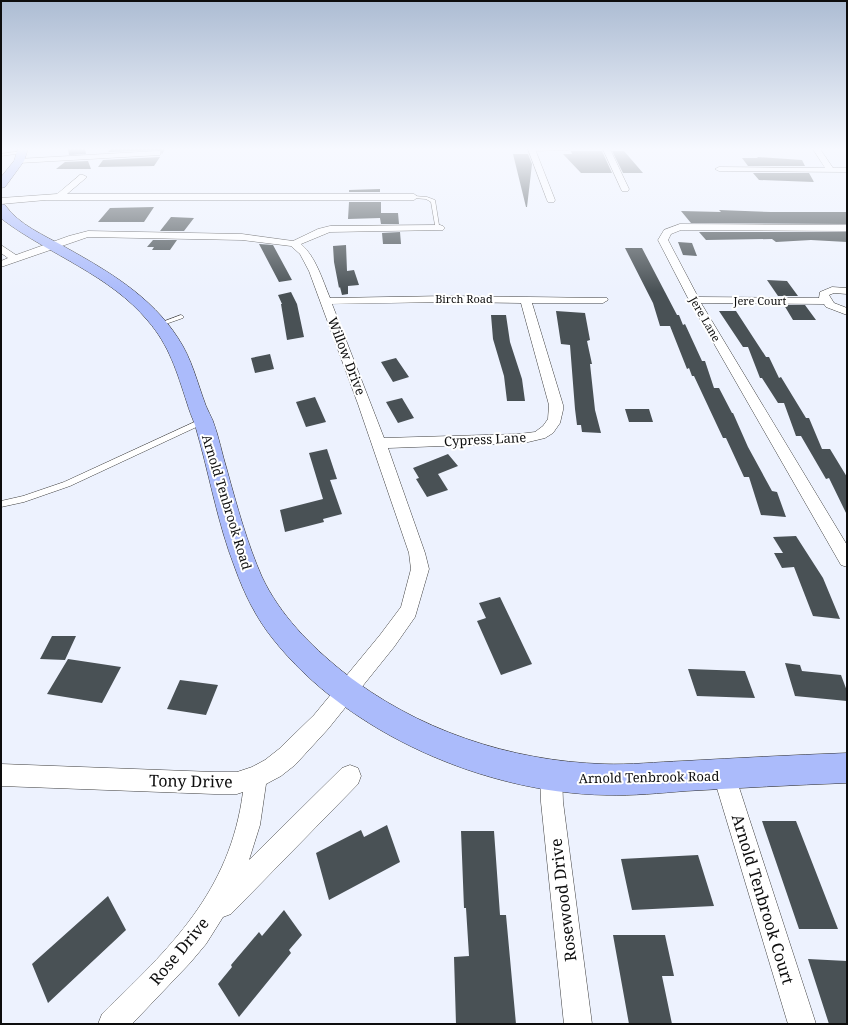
<svg xmlns="http://www.w3.org/2000/svg" width="848" height="1025" font-family="'Noto Serif',serif">
<style>
.building{fill:#495155}
.lines{fill:none;stroke-linecap:round;stroke-linejoin:round}
.lane-casing{stroke:#404040;stroke-width:1}
.street-casing{stroke:#404040;stroke-width:1}
.secondary-casing{stroke:#2f2f2f;stroke-width:1}
.lane{fill:#fff;fill-rule:evenodd}
.street{fill:#fff;fill-rule:evenodd}
.secondary{fill:#abbbfb;fill-rule:evenodd}
.labels{text-anchor:middle;stroke-width:4;stroke-linejoin:round;paint-order:stroke}
.far-street-label{font-size:11px;fill:#0d0d0d;stroke:#fff}
.street-label{font-size:13px;fill:#0d0d0d;stroke:#fff}
.near-street-label{font-size:16px;fill:#0d0d0d;stroke:#fff}
</style>
<rect width="100%" height="100%" fill="#edf2fe"/>
<path class="building" d="M68 149H85L86 154 69 155Z
M110 149H165L162 154 160 150 108 152Z
M571 151H602L612 173H581L563 154H572Z
M612 151H624L643 173H623Z
M513 154H528L532 164 527 207H526Z
M160 157 154 166 98 167 103 160Z
M757 157 802 160 805 166H748L742 158H758Z
M88 161 91 169H56L65 162Z
M753 173H809L814 182 759 180Z
M380 189V192H349V190Z
M349 202H381V213H398L399 224H381L380 218 348 219Z
M154 207 144 222H98L110 208Z
M719 210 771 212H847V224L691 223 681 211 721 212Z
M171 217 194 218 184 231H160Z
M400 232 401 244H383L382 233Z
M699 232H847V242L811 240 776 242 772 239 706 240Z
M153 240H177L170 250H152L154 247H147Z
M678 242 692 243 697 256 683 255Z
M259 244 273 245 292 280 279 282Z
M346 245 347 271 354 270 359 285 348 286V294L342 295 340 287 339 288 334 262 333 246Z
M625 248H642L677 315H679L683 325 685 324 702 361H705L714 388H719L732 413H733L748 447 772 491 777 492 786 517 761 515 749 477H744L726 438H723L694 376H692L689 368 687 369 670 326H660L653 303Z
M767 280 787 281 798 296H778Z
M291 292 297 304 304 337 287 340 281 304H282L278 295Z
M784 305H805L816 320H793Z
M556 311 585 313 590 340 587 341 592 364H590L595 410 601 433 582 432 581 425H577L575 409 570 345 561 344Z
M719 311H736L766 357H769L779 378 781 377 806 418H809L822 449H830L847 477V515L829 478 826 479 801 436H796L784 403H778L762 378H760L748 347H743Z
M491 315H506L510 342 522 379 525 401H507L504 376 493 339Z
M270 354 274 369 255 373 251 358Z
M396 358 409 377 393 382 381 362Z
M315 397 326 422 306 427 296 402Z
M402 398 414 418 398 423 386 402Z
M625 409H649L653 422H629Z
M327 449 337 479 330 480 342 514 323 519 324 522 285 532 280 510 323 499 309 453Z
M448 454 458 466 438 474 448 490 427 497 416 479 419 478 413 468Z
M796 536 823 578 840 619 813 616 794 567 782 568 774 553H783L773 537Z
M500 597 532 664 501 675 477 621 486 618 479 603Z
M52 636H76L65 660 40 659Z
M68 659 121 667 102 703 47 694Z
M785 663 800 665 802 671 841 675 847 691V701L795 696Z
M688 669 745 671 755 698 697 696Z
M180 680 218 685 206 715 167 709Z
M762 821H796L838 929H799Z
M387 825 400 862 329 900 316 853 361 830 364 837Z
M461 831H494L500 915H506L516 1024H456L454 957 469 956 466 908H464Z
M698 855 714 906 632 910 621 859Z
M108 896 126 930 48 1003 32 964Z
M284 910 302 935 289 950 291 953 239 1017 218 984 232 967 231 965 259 932 262 936Z
M613 935H665L674 976H662L672 1024H629Z
M808 959 847 961V1024H829Z"/>
<g class="lines">
<g class="lane-casing">
<path id="lane" d="M532 149H570L568 150 531 151Z
M23 151 22 153 1 156V154Z
M414 196 427 197 435 200 439 225 442 228V229H438L435 225 431 202 426 199 413 198 412 197Z
M181 315 183 316V318L160 326 157 324Z
M201 419H203L206 421 205 423 70 486 24 502 1 507V501L23 496 64 482Z"/>
</g>
<g class="street-casing">
<path id="street" d="M528 149H535L555 200 554 202H548L547 200Z
M603 149H610L629 189 628 191H622L621 189Z
M813 149H820L833 168H847V172L719 171 715 169 719 167 825 168Z
M157 151H160V155L19 163 15 161 19 159Z
M80 175H83L87 177 67 194H414L418 197 414 200H46L1 204V198L57 194Z
M680 224 847 225V231L681 230 671 234 668 240 698 297 819 298 820 292 832 287 847 288V294L834 293 829 295 834 303 847 308V315L826 307 824 304 701 303 847 545V567L841 565 689 300 658 240 664 230Z
M440 225 443 226 445 228 443 230 330 232 301 244C316 257 322 279 330 298L447 296 607 298 608 300 603 303H532L563 405V410L560 423 553 433 545 438 524 443 388 448 425 553 429 569 415 617 394 647 328 729 295 765 281 776 266 784 260 825 249 860 342 768 350 765 358 768 361 776 358 784 231 914 223 917 206 944 190 963 132 1024H98L102 1014C170 948 230 892 243 792L237 794H214L1 786V764L214 772H237L252 767 265 760 279 749 314 715 380 635 401 607 411 569 409 553 358 404 309 271 300 254 291 246 242 240 88 237 1 267V261L8 258 1 253V245L16 255 69 236 88 231 242 234 293 241 318 229 330 226ZM447 302 521 303 549 405 548 419 543 426 535 432 519 434 384 438 332 304Z
M724 764 732 767 735 775 816 1024H788L713 775 716 767Z
M551 765 559 768 562 776 563 802 592 1024H564L541 802 540 776 543 768Z"/>
</g>
<g class="secondary-casing">
<path id="secondary" d="M18 149H28L24 161 5 187 1 188V177L14 161Z
M1 204 5 205C19 225 44 235 65 247 108 271 151 296 178 338 192 359 197 382 206 406 208 411 211 416 213 421 219 437 222 454 227 470 237 506 247 543 262 577 280 615 310 645 342 671 416 730 510 761 604 764 630 765 657 762 683 761 738 758 792 755 847 753V783C793 785 740 788 686 791 660 793 633 796 606 795 486 793 348 734 273 639 256 618 244 593 235 568 217 522 209 472 195 425 192 417 189 410 187 403 177 372 169 345 148 321 110 275 50 255 3 220L1 217Z"/>
</g>
<use href="#lane" class="lane"/>
<use href="#street" class="street"/>
<use href="#secondary" class="secondary"/>
</g>
<linearGradient id="sky" x2="0" y2="1"><stop stop-color="#acbcd3"/><stop offset="0.51" stop-color="#f7f9ff"/><stop offset="1" stop-color="#f7f9ff" stop-opacity="0"/></linearGradient>
<rect width="848" height="292" fill="url(#sky)"/>
<g class="labels">
<g class="far-street-label">
<text x="464" y="303">Birch Road</text>
<text x="760" y="305">Jere Court</text>
<text transform="translate(705 319) rotate(60)" y="4">Jere Lane</text>
</g>
<g class="street-label">
<text transform="translate(347 356) rotate(69)" y="5">Willow Drive</text>
<text transform="translate(485 439) rotate(-3)" y="5">Cypress Lane</text>
<text transform="translate(227 502) rotate(73)" y="5">Arnold Tenbrook Road</text>
<text transform="translate(649 777) rotate(-1)" y="5">Arnold Tenbrook Road</text>
</g>
<g class="near-street-label">
<text transform="translate(191 781) rotate(1)" y="6">Tony Drive</text>
<text transform="translate(763 899) rotate(73)" y="6">Arnold Tenbrook Court</text>
<text transform="translate(563 900) rotate(-97)" y="6">Rosewood Drive</text>
<text transform="translate(179 951) rotate(-50)" y="6">Rose Drive</text>
</g>
</g>
<rect width="848" height="1025" fill="none" stroke="#0d0d0d" stroke-width="4"/>
</svg>
